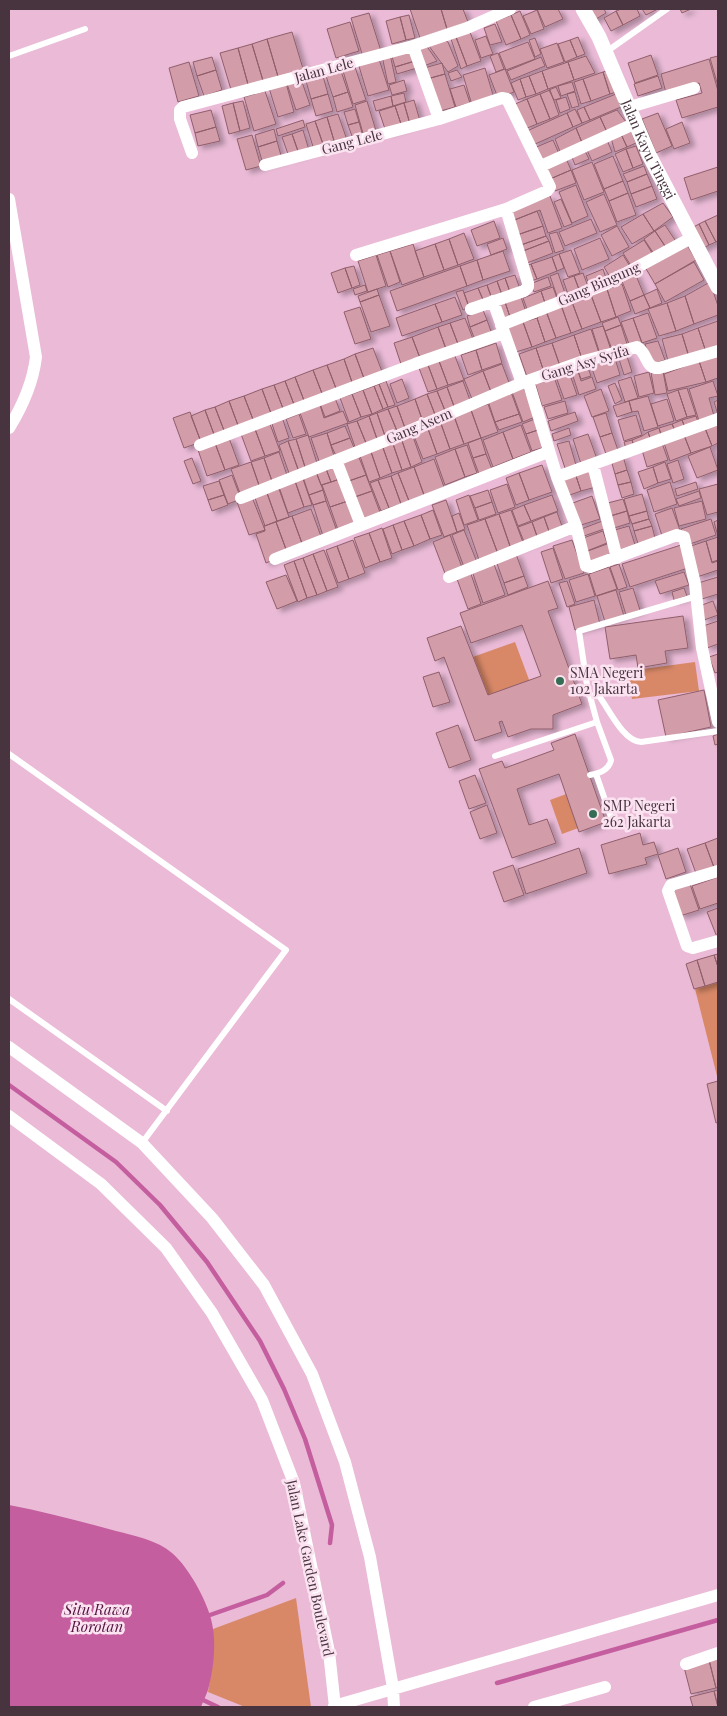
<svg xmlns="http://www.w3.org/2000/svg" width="727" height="1716" font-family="'Playfair Display',serif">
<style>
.green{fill:#d88867}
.water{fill:#c45e9f}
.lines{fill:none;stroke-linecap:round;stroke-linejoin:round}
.stream{stroke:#c45e9f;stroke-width:4.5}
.building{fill:#d29ca9;stroke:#905e6b;filter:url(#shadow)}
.service{stroke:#fff;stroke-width:6}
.minor{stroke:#fff;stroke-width:12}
.tertiary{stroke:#fff;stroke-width:15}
.poi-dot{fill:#356d54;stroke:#fce3f1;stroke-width:2}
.labels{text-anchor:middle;stroke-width:5;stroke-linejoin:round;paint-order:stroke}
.street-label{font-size:14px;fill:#47343f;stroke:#fce3f1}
.poi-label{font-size:14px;fill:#47343f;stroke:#fce3f1;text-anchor:start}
.water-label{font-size:15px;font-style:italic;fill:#53123f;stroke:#fce3f1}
</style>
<defs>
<filter id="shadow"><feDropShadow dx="5" dy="3" stdDeviation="2.5" flood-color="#0004"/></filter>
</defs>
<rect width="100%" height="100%" fill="#eabad6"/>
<path class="green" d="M515 642 531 685 486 701 470 658Z
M695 662 699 691 632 699 628 671Z
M569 793 581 827 562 834 550 800Z
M718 971V1080L692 977Z
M296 1598 311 1707H245L208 1692 213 1661V1629Z"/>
<path class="water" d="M9 1505C45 1512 80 1521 116 1531 135 1536 157 1540 172 1553 189 1567 211 1607 213 1629 216 1648 213 1671 208 1690 206 1696 203 1701 201 1707H9Z"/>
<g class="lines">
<path class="stream" d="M9 1085 116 1162 160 1205 207 1262 260 1341 284 1389 305 1439 332 1525 330 1543
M210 1615 267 1595 283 1583
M497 1683 718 1620
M203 1700 218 1707"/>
</g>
<path class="building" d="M410 9H441L447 29 420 38Z
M441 9H463L468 22 447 29Z
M537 9H558L563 19 545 27Z
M584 9H604L606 13 591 22Z
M621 9H637L640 16 623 25 616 11Z
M642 9H658L646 15Z
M680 9H691L682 13Z
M537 10 544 29 531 34 523 16Z
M520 11 530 35 521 39 511 15Z
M616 11 623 25 611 31 604 18Z
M369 13 381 51 363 57 351 18Z
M409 15 415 38 406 40 400 17Z
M511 15 521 39 506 45 496 21Z
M400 17 406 40 392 44 386 21Z
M350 22 359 51 336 58 327 29Z
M495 24 502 42 490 45 484 28Z
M292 32 304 72 279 80 267 39Z
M470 32 481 61 467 66 456 37Z
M486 36 493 54 481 58 475 40Z
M456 37 467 66 461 69 451 39Z
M578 37 585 54 577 57 570 40Z
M535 38 541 54 535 57 529 40Z
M267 39 279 80 264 84 252 44Z
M443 39 448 42 458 66 448 72 429 46Z
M570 40 577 57 565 62 558 44Z
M528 42 535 59 506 70 499 53Z
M557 43 564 62 547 68 540 49Z
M252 44 264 84 249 88 238 48Z
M426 45 437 61 421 67 415 49Z
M411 47 415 61 395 67 391 53Z
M238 48 249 88 232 93 220 53Z
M498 53 504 69 496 72 490 56Z
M390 54 396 82 388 84 382 56Z
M651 55 658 75 635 83 628 63Z
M378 56 389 90 368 96 358 63Z
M586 56 595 73 574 80 568 62Z
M718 56V86L710 58Z
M212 57 216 70 197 76 193 62Z
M541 57 545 66 511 80 507 71Z
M709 59 718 91V107L682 118 676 100 702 93 699 83 666 93 661 74Z
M415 61 417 68 397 74 395 67Z
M189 62 199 96 178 102 169 68Z
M568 62 574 80 548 89 542 71Z
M442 63 445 74 427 79 424 68Z
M355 67 366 100 353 104 343 71Z
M485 68 494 98 472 105 463 75Z
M505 69 514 92 498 98 489 75Z
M613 69 620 91 610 94 603 72Z
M216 70 222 90 204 96 197 76Z
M457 70 462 77 451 81 448 73Z
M341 71 348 92 333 97 326 76Z
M542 71 548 89 536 94 529 76Z
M603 72 610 94 591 101 583 79Z
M445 74 455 107 437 112 427 79Z
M323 76 328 94 311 99 306 81Z
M529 76 536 94 526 97 520 79Z
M658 76 662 88 638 96 634 84Z
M301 79 310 105 296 110 287 84Z
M520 79 526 97 518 100 511 83Z
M583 79 591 101 581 104 574 82Z
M404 80 407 91 392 95 389 85Z
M572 82 575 91 561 96 558 86Z
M286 83 294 112 278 117 269 88Z
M464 85 470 103 456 107 450 89Z
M556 87 561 98 554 100 549 90Z
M550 90 559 115 550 119 540 94Z
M265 91 276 124 254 131 244 97Z
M348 92 353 107 337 112 333 97Z
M575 92 579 106 572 108 567 94Z
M404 93 406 102 393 106 391 96Z
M328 94 333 111 316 116 311 99Z
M540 94 550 119 537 124 527 99Z
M616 94 621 107 590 120 584 107Z
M391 96 393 106 376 111 373 101Z
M566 97 570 109 560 113 556 100Z
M527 99 537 124 525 129 515 104Z
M414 100 420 121 410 124 404 103Z
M243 101 250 128 240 131 233 103Z
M367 101 377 134 364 137 355 105Z
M233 103 240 131 229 134 222 106Z
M404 103 410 124 402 127 395 106Z
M395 106 402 127 386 132 379 111Z
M584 107 590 120 582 123 577 110Z
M355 109 359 122 348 125 344 112Z
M575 109 582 123 573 127 567 113Z
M211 110 216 127 195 133 190 115Z
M617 110 626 122 607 132 600 117Z
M567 113 573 127 533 145 527 131Z
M658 113 672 146 656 153 642 119Z
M338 114 347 140 335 144 327 117Z
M327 117 335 144 324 147 315 121Z
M600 117 607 132 583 145 576 128Z
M303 120 305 127 278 136 276 129Z
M315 121 324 147 314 150 306 124Z
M359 122 363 136 353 139 348 125Z
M682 122 690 143 674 149 666 129Z
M216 127 220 141 198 146 195 133Z
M576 128 583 145 561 154 555 139Z
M630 128 636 143 627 147 620 132Z
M274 129 277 141 258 147 255 135Z
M303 130 309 150 299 154 292 134Z
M620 132 627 147 615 152 611 138Z
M292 134 299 154 289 157 282 137Z
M252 135 261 166 246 170 237 139Z
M553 140 560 156 541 164 534 148Z
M607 140 612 152 592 161 586 148Z
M277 141 282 159 263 164 258 147Z
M636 146 643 164 633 168 626 149Z
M584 149 589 159 575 165 571 155Z
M626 149 633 168 623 172 615 154Z
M565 156 571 170 550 179 544 165Z
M613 156 623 181 604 189 594 164Z
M592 162 604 192 584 200 572 170Z
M644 166 647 174 627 182 623 174Z
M718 167V191L691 200 684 178Z
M571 170 576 183 555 191 550 179Z
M647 174 652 186 631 194 627 182Z
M623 181 628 193 609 201 604 189Z
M576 185 588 216 572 223 559 192Z
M652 186 657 199 636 207 631 194Z
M628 193 636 215 617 222 609 201Z
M604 194 617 225 600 232 586 202Z
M550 196 562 228 548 233 540 210 512 221 508 212Z
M561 199 572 224 564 227 554 202Z
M663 203 673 217 654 231 643 214Z
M537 211 543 226 517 235 512 221Z
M643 214 654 231 632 244 621 227Z
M718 215V240L716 242 705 221Z
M591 219 597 233 565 246 559 232Z
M494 221 500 238 477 246 471 230Z
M705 221 716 242 709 245 699 224Z
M699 224 709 245 700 250 690 229Z
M665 225 677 243 667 249 655 231Z
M543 226 546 236 521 245 517 235Z
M617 226 629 247 612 256 601 235Z
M655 231 667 249 656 257 644 239Z
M557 232 564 250 555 253 549 234Z
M464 233 474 259 458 265 449 239Z
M546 236 549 241 523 251 521 245Z
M503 238 507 249 491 255 487 244Z
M600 238 609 259 582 270 574 249Z
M449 239 458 265 444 270 435 244Z
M644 240 654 256 633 269 623 253Z
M549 241 553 253 527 263 523 251Z
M686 243 696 260 655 284 645 267Z
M413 244 424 277 402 285 390 251Z
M435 244 444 270 424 277 415 251Z
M571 250 580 273 568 277 559 254Z
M390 251 400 282 388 287 377 255Z
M503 251 510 271 483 280 477 260Z
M559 254 564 268 557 271 552 257Z
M376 255 386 286 368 292 358 261Z
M623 255 631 268 611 279 604 267Z
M552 257 557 271 537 279 531 264Z
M477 260 483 280 467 286 460 266Z
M694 262 704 280 665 302 655 284Z
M531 264 537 279 531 281 526 266Z
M354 266 360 285 352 288 345 268Z
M460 266 467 286 397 311 390 291Z
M345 268 352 288 338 293 331 273Z
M603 269 607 281 590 288 586 276Z
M558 273 567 299 559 302 550 276Z
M583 273 589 289 580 292 574 276Z
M635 273 644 295 630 301 621 279Z
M515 275 520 289 510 292 505 278Z
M574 276 580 292 569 297 563 280Z
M548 277 551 286 534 292 530 284Z
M505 278 510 292 502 295 497 281Z
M497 281 502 295 492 299 487 285Z
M710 282 718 306V315L694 324 685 296Z
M622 284 631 311 616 317 607 289Z
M365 285 367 291 355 295 353 289Z
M487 285 492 299 484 302 478 288Z
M553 287 558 301 546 306 541 291Z
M478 288 484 302 469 307 464 293Z
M377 289 379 295 360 302 358 296Z
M607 289 616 317 601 322 591 295Z
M657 289 662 303 650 308 644 295Z
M463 290 469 307 463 310 456 292Z
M541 291 546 306 528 312 523 298Z
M520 294 527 315 511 320 504 299Z
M379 295 390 326 371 332 360 302Z
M591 295 601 322 582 329 572 302Z
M644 295 650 308 635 314 630 301Z
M685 296 694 324 676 331 667 303Z
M455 297 462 315 442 322 435 304Z
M504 299 511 320 501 322 495 302Z
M572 302 582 329 571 333 561 305Z
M667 303 676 331 659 336 648 309Z
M435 304 442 322 402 336 396 318Z
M561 305 571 333 556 338 546 311Z
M360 307 371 339 355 344 344 312Z
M483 310 487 320 470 327 467 316Z
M546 311 556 338 545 342 537 318Z
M648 313 657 338 642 343 633 318Z
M618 317 621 325 605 331 602 323Z
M465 318 473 339 458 344 450 323Z
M537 318 545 342 532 347 523 322Z
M633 318 642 343 630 347 621 322Z
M487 320 492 334 475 340 470 327Z
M718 321V348L706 352 698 328Z
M523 322 532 347 516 352 507 328Z
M450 323 458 344 446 349 438 327Z
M621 325 628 347 613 352 605 331Z
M603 326 611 350 600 354 592 329Z
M438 327 446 349 420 358 412 337Z
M698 328 706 352 689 357 682 334Z
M591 329 599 353 582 359 574 335Z
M682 334 689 357 668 361 662 339Z
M574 335 582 359 560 366 552 343Z
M412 337 420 358 401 364 394 343Z
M658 341 665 360 651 365 645 344Z
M496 343 502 363 482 370 476 350Z
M552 343 560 366 544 372 536 348Z
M373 348 383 374 365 381 355 354Z
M536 348 544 372 527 377 519 354Z
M476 350 482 370 468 375 461 355Z
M626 353 632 372 624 375 618 356Z
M355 354 365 381 353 385 344 359Z
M614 355 620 375 597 383 590 363Z
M718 355V378L706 382 699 361Z
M455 356 464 380 448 385 439 361Z
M344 359 353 385 337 391 327 365Z
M439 361 448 385 437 389 428 365Z
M699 361 706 382 668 391 664 374Z
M502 364 510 385 491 392 483 371Z
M327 365 337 391 323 396 313 370Z
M428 365 437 389 428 392 419 368Z
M587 365 591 376 581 379 577 368Z
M577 368 581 381 592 377 596 389 579 395 571 370Z
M568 369 577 395 564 399 555 374Z
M313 370 323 396 305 403 295 377Z
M483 371 491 392 472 399 464 379Z
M663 371 667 393 655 395 651 373Z
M649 372 654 393 639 397 634 376Z
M553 374 562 400 542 406 534 380Z
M295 377 305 403 295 407 285 381Z
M631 377 638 398 625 402 618 381Z
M402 379 409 398 397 403 390 384Z
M285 381 295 407 284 411 274 385Z
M386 381 395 405 388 407 379 384Z
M463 381 471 403 455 409 447 387Z
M713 381 718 396 709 398 714 416 699 421 689 389Z
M615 383 622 400 615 404 608 386Z
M379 384 388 407 383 409 374 386Z
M274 385 284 411 272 416 262 389Z
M374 386 383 409 372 414 363 390Z
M447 387 455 409 446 413 437 391Z
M524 388 535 417 523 422 512 392Z
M687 388 696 415 687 417 678 390Z
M262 389 272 416 254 422 244 396Z
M601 389 609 411 592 417 584 396Z
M363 390 372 414 361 417 352 394Z
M678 390 687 417 676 421 667 394Z
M437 391 446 413 436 417 427 394Z
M511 392 519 414 495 422 488 401Z
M352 394 361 417 349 422 340 398Z
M427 394 436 417 423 422 415 399Z
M244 396 254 422 239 428 229 401Z
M648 396 658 427 644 431 638 411 632 412 629 401Z
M335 398 340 411 325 417 320 404Z
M415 399 423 422 405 428 397 406Z
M667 399 674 421 658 426 651 404Z
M718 400V415L714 402Z
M229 401 239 428 225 433 215 407Z
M565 401 568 413 548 419 544 407Z
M629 401 632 412 617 417 613 406Z
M488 404 498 432 481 438 471 410Z
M320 405 324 418 343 411 348 423 309 437 300 413Z
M397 406 405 428 397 431 388 409Z
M215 407 225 433 215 437 205 410Z
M388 409 397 431 385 436 377 413Z
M205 410 215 437 201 442 191 416Z
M471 410 481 438 464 444 454 416Z
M190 412 201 442 184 448 173 418Z
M575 412 578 421 551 431 548 421Z
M377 413 385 436 377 439 369 416Z
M606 413 612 433 600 437 593 417Z
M299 414 306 434 293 438 286 419Z
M519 414 522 422 499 430 495 422Z
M636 415 642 435 624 441 618 420Z
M369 416 377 439 366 443 357 421Z
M454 416 464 444 450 449 440 421Z
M696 416 699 425 686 430 682 420Z
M282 417 289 438 278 442 271 421Z
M535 419 538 430 526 434 522 424Z
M682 420 686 430 676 433 672 424Z
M357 421 366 443 355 447 347 424Z
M440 421 450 449 437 454 427 426Z
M718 423V443L712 446 705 428Z
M270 424 280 451 265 456 255 429Z
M672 424 676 433 662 438 659 428Z
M521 425 531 452 513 459 503 432Z
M345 426 350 438 331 445 327 433Z
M427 426 437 454 423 459 412 431Z
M569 428 571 435 554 441 552 434Z
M659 428 662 438 651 441 648 432Z
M705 428 712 446 691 453 684 435Z
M255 429 265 456 251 461 241 434Z
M538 430 545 447 532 451 526 434Z
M503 432 513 459 493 467 483 440Z
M648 432 651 441 634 446 632 440 642 436Z
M327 433 335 459 320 464 311 438Z
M612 433 619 453 607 457 600 437Z
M412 434 422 462 411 467 401 438Z
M588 434 597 459 581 464 573 439Z
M308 435 318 466 306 470 296 439Z
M684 435 691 453 670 461 664 443Z
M229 438 239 465 225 470 215 443Z
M350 438 355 450 337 458 331 445Z
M401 438 411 467 402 470 392 441Z
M481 438 486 454 473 458 468 443Z
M296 439 306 470 299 472 288 441Z
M632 440 634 446 626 449 624 442Z
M288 441 299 472 290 476 279 445Z
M392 441 402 470 392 473 382 445Z
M569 441 576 465 565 468 557 444Z
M215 443 225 470 207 476 198 450Z
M662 443 668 460 647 467 642 450Z
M382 445 392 473 380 478 370 449Z
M467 445 477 473 465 477 455 449Z
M710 447 718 470 697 478 688 456Z
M370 449 380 478 369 482 359 453Z
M455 449 465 477 445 485 435 457Z
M279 452 288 478 273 484 264 458Z
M486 454 492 469 479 474 473 458Z
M358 455 366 475 346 482 339 462Z
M623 456 627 470 615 474 611 460Z
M192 458 201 481 193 484 184 461Z
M264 458 273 484 260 488 251 462Z
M434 459 444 487 424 495 414 467Z
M678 460 684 479 673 483 667 464Z
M251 462 260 488 241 496 231 469Z
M665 462 671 479 658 483 653 467Z
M334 463 340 479 331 482 325 466Z
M542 465 552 492 529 500 519 473Z
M325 466 331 482 321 485 315 469Z
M414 467 424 495 409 501 398 473Z
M653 467 658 483 644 489 638 472Z
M590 468 596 487 581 491 575 473Z
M315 469 323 490 309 495 302 474Z
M627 470 631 482 618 485 615 474Z
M398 473 409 501 401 504 391 476Z
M519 473 529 500 516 505 506 478Z
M575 473 581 491 567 496 561 477Z
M232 475 241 499 228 504 219 480Z
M366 475 372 491 352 498 346 482Z
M391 476 401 504 389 508 378 480Z
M303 479 312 505 304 507 295 481Z
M340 479 348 501 330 507 322 485Z
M378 480 389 508 381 511 370 483Z
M219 481 224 495 208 500 203 486Z
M295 481 304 507 288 513 279 487Z
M631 482 634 494 622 498 618 485Z
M670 482 677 504 654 512 647 490Z
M696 482 698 489 677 496 675 489Z
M507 484 515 507 498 513 490 490Z
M718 484V512L707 515 699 489Z
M279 489 289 517 277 521 267 493Z
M323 490 326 501 313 505 309 495Z
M488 490 492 502 475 508 470 496Z
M372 491 381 515 361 522 352 498Z
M699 491 701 498 679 506 676 499Z
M267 493 277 521 265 526 255 498Z
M642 494 647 511 629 516 624 499Z
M224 495 228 505 212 511 208 500Z
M469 495 478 520 464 525 456 500Z
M552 495 558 511 531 521 524 505Z
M592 496 600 519 578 526 570 504Z
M252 497 265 530 249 535 237 502Z
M623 499 627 511 607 517 604 504Z
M446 500 457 532 444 537 432 505Z
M326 501 337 531 323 536 313 505Z
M348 501 356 524 338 530 330 507Z
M702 501 706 519 679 526 674 508Z
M492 502 496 514 479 520 475 508Z
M524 505 531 521 518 526 512 510Z
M672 508 681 533 663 539 655 514Z
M311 509 322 539 303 546 292 516Z
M433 510 442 535 430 539 421 515Z
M511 510 524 545 511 549 499 514Z
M627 511 630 523 611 529 607 517Z
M647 511 649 519 632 524 629 516Z
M557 512 563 529 550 534 544 517Z
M459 513 465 529 457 532 452 516Z
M499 514 511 549 498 554 485 519Z
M421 515 430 539 414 546 404 521Z
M292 516 303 546 287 552 276 522Z
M544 517 550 534 538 539 532 522Z
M485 519 498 554 479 560 467 525Z
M649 519 652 526 634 531 632 524Z
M711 519 716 535 687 545 681 529Z
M605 520 607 528 584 536 581 529Z
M718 520V536L714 522Z
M404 521 414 546 402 550 393 525Z
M276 522 287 552 286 554 266 563 256 534 265 531 264 526Z
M532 522 538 539 525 544 518 527Z
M393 525 402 550 392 554 383 529Z
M629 526 636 548 618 553 611 531Z
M652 526 656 542 639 547 634 531Z
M382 528 392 558 380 562 369 533Z
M464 530 477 562 464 567 452 535Z
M603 531 607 543 587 551 583 538Z
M369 533 380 562 365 568 354 538Z
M450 535 463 570 446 576 433 542Z
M718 537V560L712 562 706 541Z
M353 540 365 573 349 579 337 546Z
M572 540 584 573 565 579 553 546Z
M706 541 712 563 718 561V570L697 577 688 547Z
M610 543 615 557 589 565 585 552Z
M681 545 688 568 630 587 622 564Z
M337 546 349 579 338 583 326 550Z
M553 548 563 579 551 583 541 552Z
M324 550 338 587 327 591 313 554Z
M313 554 327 591 317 595 303 558Z
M516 554 524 576 504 583 496 561Z
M303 558 317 595 307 598 294 561Z
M294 561 307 598 298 602 284 565Z
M494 564 505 595 483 603 472 571Z
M619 564 627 587 618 590 610 567Z
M609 567 617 589 596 596 589 574Z
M684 572 689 585 660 594 655 581Z
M471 574 481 604 468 609 457 579Z
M588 574 595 596 576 602 569 580Z
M286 575 297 601 277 609 266 582Z
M524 576 528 587 508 595 504 583Z
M718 577V594L702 599 698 583Z
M548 581 558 608 548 611 582 704 553 715V729H531L508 737 502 721 499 722 502 732 475 741 444 657 435 661 427 638 461 626 488 695 541 676 522 625 471 643 460 613Z
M567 581 575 604 567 607 559 583Z
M633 588 640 610 626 615 619 592Z
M684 588 687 596 674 600 672 592Z
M616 590 624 616 605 622 597 596Z
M594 600 600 624 575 630 569 607Z
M713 601 718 615 704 620 699 606Z
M683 616 688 648 665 651 667 663 638 668 636 655 610 659 605 627Z
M718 621V644L707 648 700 627Z
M718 654V672L715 673 709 657Z
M439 672 450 702 433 707 423 677Z
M704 690 711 727 666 737 658 700Z
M458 725 471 760 449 768 436 733Z
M575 734 606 822 579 832 559 774 517 789 529 825 547 819 556 843 512 858 479 769 502 761 505 768 554 750 551 743Z
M718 734V744L715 745 713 736Z
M475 775 486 803 469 809 459 781Z
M487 805 497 833 480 839 470 812Z
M640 833 643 845 654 842 658 854 645 858 647 864 609 874 601 845Z
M718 838V869L715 870 705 843Z
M705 843 715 870 697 876 687 849Z
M579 848 587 873 526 894 518 869Z
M678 848 686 872 666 879 658 855Z
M513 865 524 895 504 902 493 872Z
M718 877V903L700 909 692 886Z
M690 884 699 910 680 916 671 890Z
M718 908V936L717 937 707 912Z
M718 954V967L714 955Z
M714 955 718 967V982L705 986 697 960Z
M697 960 705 986 694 989 686 964Z
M718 1081V1122L716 1123 707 1084Z
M718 1659V1688H716L709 1660Z
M709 1660 716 1688 691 1694 684 1667Z
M718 1690V1707L714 1691Z
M714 1691 718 1707H693L690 1697Z"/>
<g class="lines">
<path class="service" d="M606 52 667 9
M9 56 85 29
M589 695 599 696C609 709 623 741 641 742L718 731
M9 754 286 950 142 1143
M495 756 597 722
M596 774 612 820
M590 775C600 773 609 770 611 760L597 722 587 685 579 631 697 596
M9 999 167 1111"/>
<path class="minor" d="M413 46 439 119
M630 107 694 88
M192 153 180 119V110L183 107 413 46 467 28 510 9
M265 165 439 119 502 98 507 99 550 187 547 191 506 209 528 283V287L524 291 471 309
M541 166 636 123
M9 199 36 357C33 382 22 407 9 428
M356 255 506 209
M493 301 522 383
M501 325 606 284 693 237
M528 381 557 477 576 526 586 566 590 567 677 535 684 537 695 584 702 648 718 722
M200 445 415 364 504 333
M336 460 361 525
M593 465 617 558
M557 477 718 419
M241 498 395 437 522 383 584 361 637 347C648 353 645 369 659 368L718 351
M275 559 548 452
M449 577 576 526
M718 871 671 885 668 891 687 946 693 948 718 941
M9 1047 142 1143 212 1218 264 1285 312 1374 345 1462 370 1557 393 1688 394 1707
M9 1116 101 1184 166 1248 212 1313 262 1400 294 1483 329 1652 335 1707
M686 1664 718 1653
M334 1706 718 1595
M534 1707 605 1687"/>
<path class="tertiary" id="s1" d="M583 9 599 37 649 155 718 287"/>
</g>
<g class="poi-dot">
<circle cx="560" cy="681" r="5"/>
<circle cx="593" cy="814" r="5"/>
</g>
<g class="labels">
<g class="street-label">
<text transform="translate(324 70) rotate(-15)" y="5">Jalan Lele</text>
<text transform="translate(352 142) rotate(-15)" y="5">Gang Lele</text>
<text dy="5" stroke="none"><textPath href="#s1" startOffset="155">Jalan Kayu Tinggi</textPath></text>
<text transform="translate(599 284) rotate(-24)" y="5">Gang Bingung</text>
<text transform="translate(585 363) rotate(-17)" y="5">Gang Asy Syifa</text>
<text transform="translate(419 426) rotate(-23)" y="5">Gang Asem</text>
<text transform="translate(310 1568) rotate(78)" y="5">Jalan Lake Garden Boulevard</text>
</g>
<g class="poi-label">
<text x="570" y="678">SMA Negeri<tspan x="570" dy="16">102 Jakarta</tspan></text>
<text x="603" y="811">SMP Negeri<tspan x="603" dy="16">262 Jakarta</tspan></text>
</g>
<g class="water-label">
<text x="97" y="1615">Situ Rawa<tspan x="97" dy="17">Rorotan</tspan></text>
</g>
</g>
<rect width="727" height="1716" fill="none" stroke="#47343f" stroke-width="20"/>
</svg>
